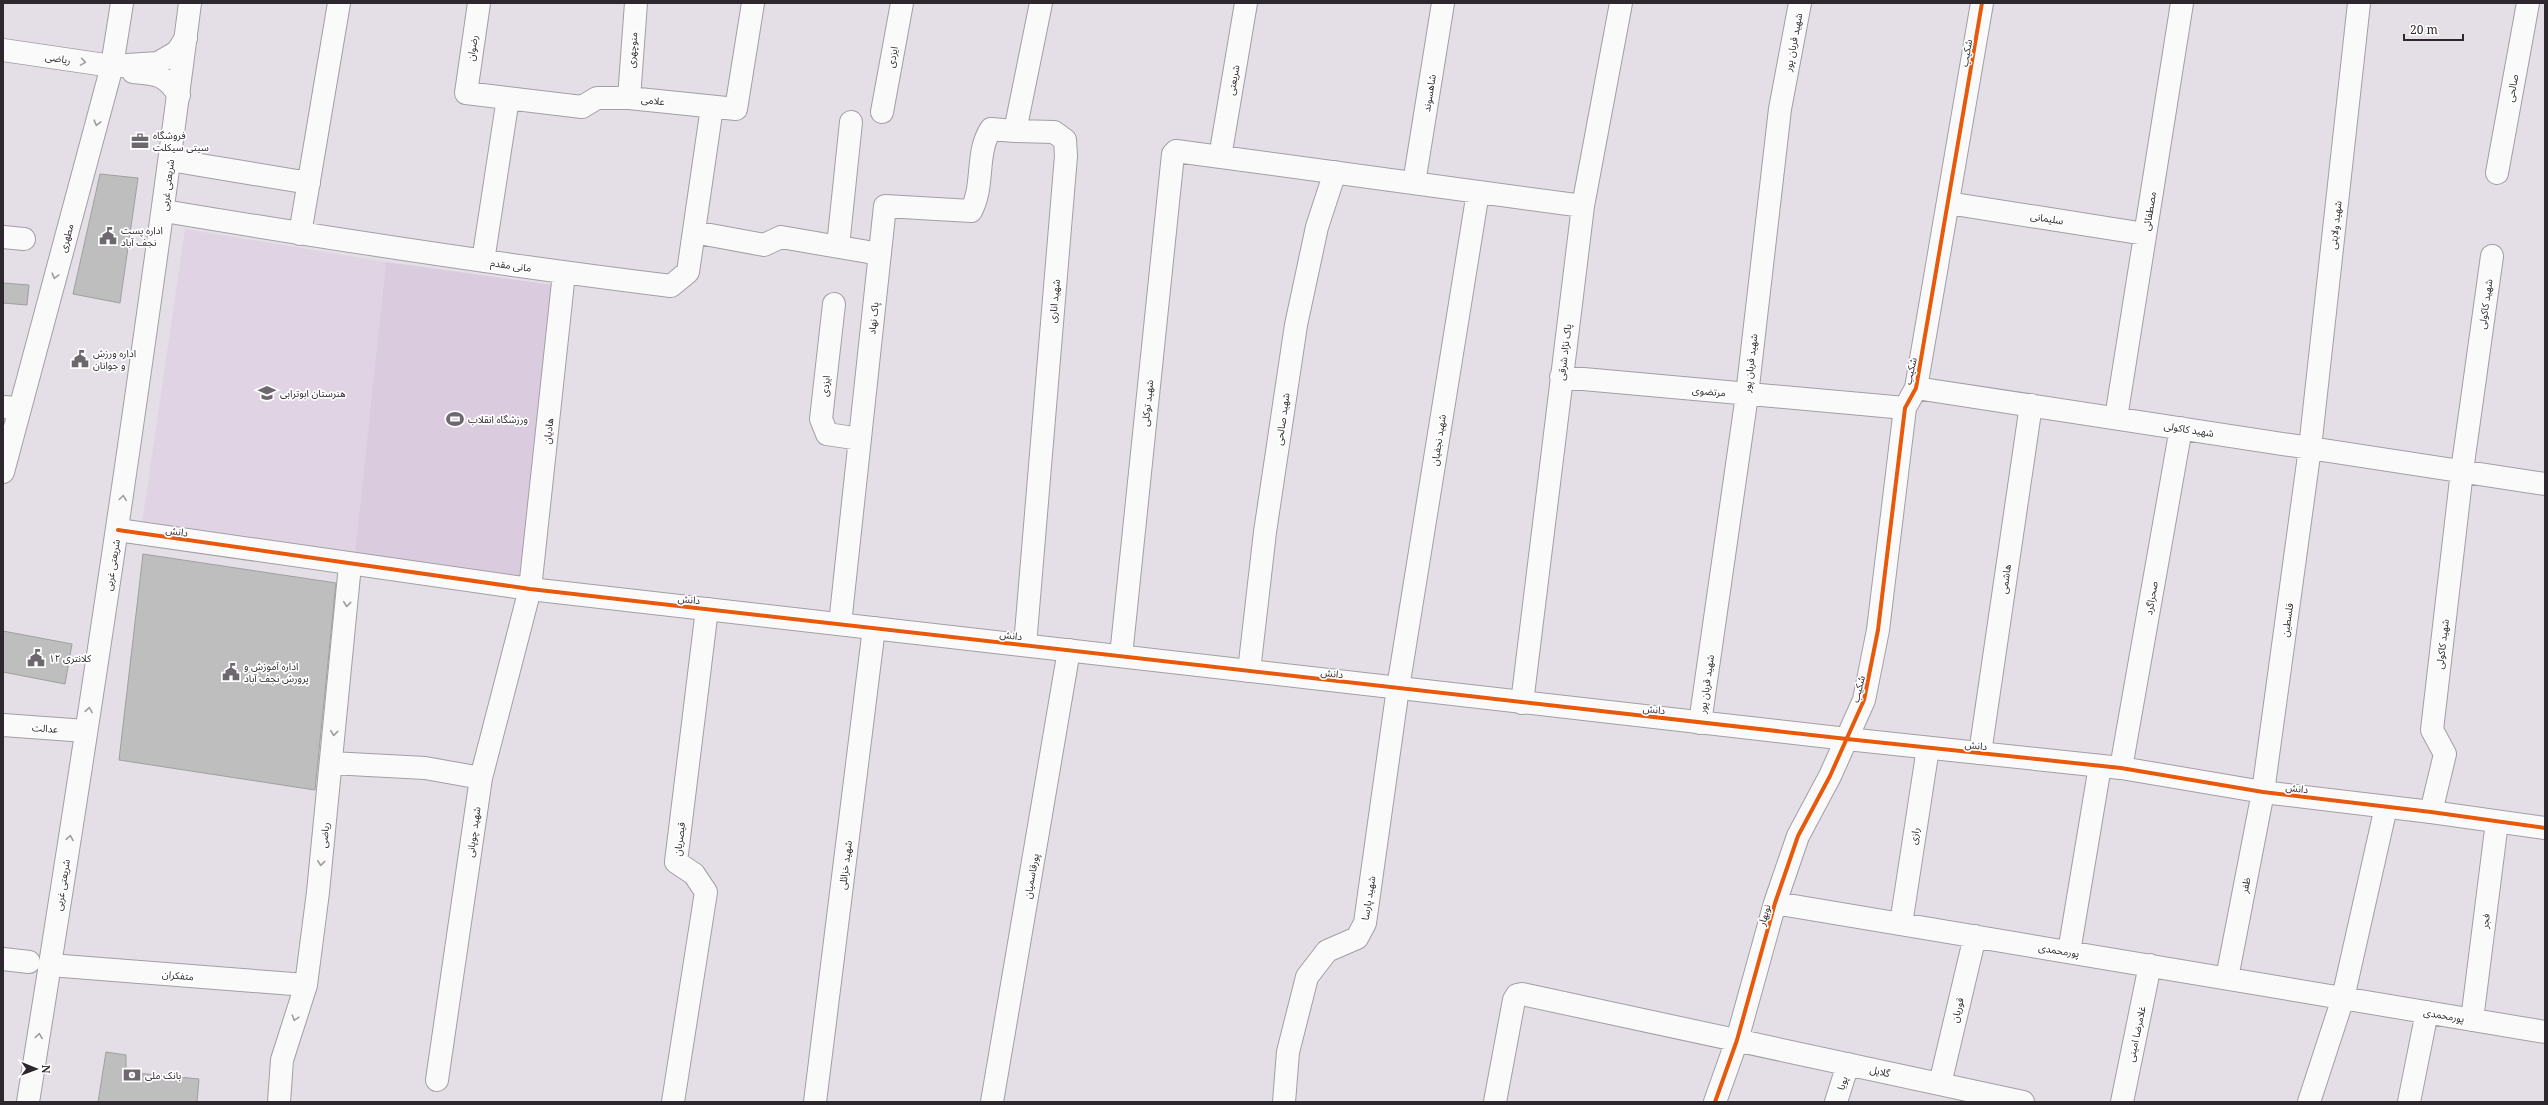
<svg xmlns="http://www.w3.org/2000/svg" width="2548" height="1105" font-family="'Noto Serif','Noto Sans Arabic',serif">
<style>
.built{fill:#e0d4e4}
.green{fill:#daccde}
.building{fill:#bfbebf;stroke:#a09fa0}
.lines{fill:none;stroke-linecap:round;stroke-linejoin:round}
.minor-casing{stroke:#a39ea5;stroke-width:24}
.tertiary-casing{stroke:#a39ea5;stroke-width:24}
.secondary-casing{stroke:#a39ea5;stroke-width:24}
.minor{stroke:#fbfafb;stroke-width:22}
.tertiary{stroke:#fbfafb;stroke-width:22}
.secondary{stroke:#fbfafb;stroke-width:22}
.cycleway-casing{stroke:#fff;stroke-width:6}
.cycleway{stroke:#e8590c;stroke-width:4}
.oneway{stroke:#9e9c9f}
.labels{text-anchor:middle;stroke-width:3.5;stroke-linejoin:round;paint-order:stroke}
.street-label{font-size:10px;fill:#2d282e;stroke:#fff}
.poi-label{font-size:10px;fill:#2d282e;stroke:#fff;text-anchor:start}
</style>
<rect width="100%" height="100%" fill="#e4dee6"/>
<path class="built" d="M185 229 386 262 355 553 142 524Z"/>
<path class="green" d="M386 262 554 285 523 576 355 553Z"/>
<path class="building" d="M100 174 138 178 120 303 73 294Z
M3 283 29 285 27 305 3 303Z
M143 554 336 583 315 790 119 760Z
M3 631 72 644 65 684 3 672Z
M106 1052 126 1055V1072L199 1079 197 1102H98Z"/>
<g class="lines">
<g class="minor-casing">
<path id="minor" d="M479 3 466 93 582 107 597 98H629L736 109 753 3
M3 50 112 66 158 63 177 52 186 38
M133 72C157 74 165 74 179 95
M629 98 636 3
M882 112 902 3
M1220 157 1246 3
M170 160 309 183
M2497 173 2528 3
M1414 183 1443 3
M1948 203 2145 234
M164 211C332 239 501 265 671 286L688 272 712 107
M694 232 764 245 781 237 880 254
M300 234 339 3
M3 237 24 239
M838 246 851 122
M483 261 508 98
M834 304 821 419 827 434 860 439
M1561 377 1905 408
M1916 388 2545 484
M3 407 19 408
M2116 418 2182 3
M840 624 885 206 971 211C985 185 975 153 991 129L1015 131
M1025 645 1066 156 1065 140 1054 132 1015 131 1041 3
M1121 656 1173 154 1176 151 1583 206
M1249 671 1265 532 1296 325 1317 227 1335 172
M1522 703 1583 206 1621 3
M1700 723 1747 395 1780 109 1800 3
M3 725 86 731
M1980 753 2031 405
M331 763 425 768 481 778
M2121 768 2181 428
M2431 812 2445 754 2432 730 2462 471 2492 256
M1775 903 2545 1032
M1901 924 1928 748
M2069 952 2100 766
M3 959 29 962
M50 965 306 985
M2227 978 2263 792 2310 448 2359 3
M2472 1020 2497 822
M437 1080 481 778 530 589 564 273
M1940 1084 1975 936
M279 1102 282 1060 306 985 318 892 350 565
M673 1102 706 892 694 874 676 862 707 609
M815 1102 874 628
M992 1102 1069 650
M1284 1102 1288 1052 1307 977 1327 951 1357 938 1365 923 1398 688 1478 192
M1495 1102 1514 1000 1517 995 1522 994 2023 1102
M1715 1102 1737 1040 1775 903 1798 836 1830 776 1864 700 1878 630 1905 408 1916 388 1982 3
M1836 1102 1848 1064
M2122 1102 2150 965
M2309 1102 2343 998 2386 807
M2409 1102 2427 1012"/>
</g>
<g class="tertiary-casing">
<path id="tertiary" d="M118 530 530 589 1847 739 2121 768 2263 792 2431 812 2545 828"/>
</g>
<g class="secondary-casing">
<path id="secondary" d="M3 472 112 66 122 3
M28 1102C87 736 143 370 190 3"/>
</g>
<use href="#minor" class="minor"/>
<use href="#tertiary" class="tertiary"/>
<use href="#secondary" class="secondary"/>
<g class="cycleway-casing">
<path id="cycleway" d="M118 530 530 589 1847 739 2121 768 2263 792 2431 812 2545 828
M1715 1102 1737 1040 1775 903 1798 836 1830 776 1864 700 1878 630 1905 408 1916 388 1982 3"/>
</g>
<use href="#cycleway" class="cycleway"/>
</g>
<defs><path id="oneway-chevron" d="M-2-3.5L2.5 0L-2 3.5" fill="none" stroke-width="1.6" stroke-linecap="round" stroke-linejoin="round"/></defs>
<g class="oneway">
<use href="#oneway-chevron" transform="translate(83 62) rotate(9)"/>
<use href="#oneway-chevron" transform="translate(97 123) rotate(105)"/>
<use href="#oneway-chevron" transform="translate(55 276) rotate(105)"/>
<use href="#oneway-chevron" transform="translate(123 498) rotate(-82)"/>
<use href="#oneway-chevron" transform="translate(347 604) rotate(96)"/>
<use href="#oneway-chevron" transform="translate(89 710) rotate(-81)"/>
<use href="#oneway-chevron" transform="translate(334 733) rotate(96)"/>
<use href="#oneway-chevron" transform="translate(70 838) rotate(-81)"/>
<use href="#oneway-chevron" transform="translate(321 863) rotate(96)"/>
<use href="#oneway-chevron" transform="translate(295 1018) rotate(107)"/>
<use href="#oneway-chevron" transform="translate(39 1036) rotate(-81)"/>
</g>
<defs>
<g id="office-bare" transform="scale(1.38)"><path d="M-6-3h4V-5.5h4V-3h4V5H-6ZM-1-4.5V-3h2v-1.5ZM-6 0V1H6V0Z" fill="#6d686e" stroke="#fff" stroke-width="2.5" paint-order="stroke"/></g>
<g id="civic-bare" transform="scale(1.38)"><path d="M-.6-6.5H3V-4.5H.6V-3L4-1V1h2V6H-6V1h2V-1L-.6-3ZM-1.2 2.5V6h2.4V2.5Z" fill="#6d686e" stroke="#fff" stroke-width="2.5" paint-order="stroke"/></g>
<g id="school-bare" transform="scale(1.38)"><path d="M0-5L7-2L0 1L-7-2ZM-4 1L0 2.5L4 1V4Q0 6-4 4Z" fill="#6d686e" stroke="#fff" stroke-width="2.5" paint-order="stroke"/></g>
<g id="stadium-bare" transform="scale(1.38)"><path d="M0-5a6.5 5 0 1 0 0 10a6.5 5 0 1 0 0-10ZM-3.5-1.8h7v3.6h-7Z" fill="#6d686e" stroke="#fff" stroke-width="2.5" paint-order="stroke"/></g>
<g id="bank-bare" transform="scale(1.38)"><path d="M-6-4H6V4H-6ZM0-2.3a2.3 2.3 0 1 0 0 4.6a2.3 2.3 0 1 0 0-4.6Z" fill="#6d686e" stroke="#fff" stroke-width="2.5" paint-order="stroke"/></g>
</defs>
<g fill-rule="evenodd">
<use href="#office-bare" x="140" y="141"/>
<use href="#civic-bare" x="108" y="236"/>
<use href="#civic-bare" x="80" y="359"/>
<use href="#school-bare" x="267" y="393"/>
<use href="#stadium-bare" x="455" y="419"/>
<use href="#civic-bare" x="36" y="658"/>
<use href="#civic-bare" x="231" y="672"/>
<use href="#bank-bare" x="132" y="1075"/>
</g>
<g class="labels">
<g class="street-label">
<text transform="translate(1793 42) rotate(-79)" y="4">شهید قربان پور</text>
<text transform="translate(472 48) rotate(-82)" y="4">رضوان</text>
<text transform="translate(632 50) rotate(-86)" y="4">منوچهری</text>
<text transform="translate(1966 53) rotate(-80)" y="4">شکیب</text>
<text transform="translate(892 57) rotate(-80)" y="4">ایزدی</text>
<text transform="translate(58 58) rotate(9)" y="4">ریاضی</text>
<text transform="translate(1233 80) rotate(-80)" y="4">شریعتی</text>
<text transform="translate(2512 88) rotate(-80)" y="4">صالحی</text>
<text transform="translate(1429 93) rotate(-81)" y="4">شاهسوند</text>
<text transform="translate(653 100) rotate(7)" y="4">علامی</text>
<text transform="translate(167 185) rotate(-83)" y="4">شریعتی غربی</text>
<text transform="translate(2149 211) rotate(-81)" y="4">مصطفائی</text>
<text transform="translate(2047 218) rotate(9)" y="4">سلیمانی</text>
<text transform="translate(2335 225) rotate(-84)" y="4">شهید ولایتی</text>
<text transform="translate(66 238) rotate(-75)" y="4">مطهری</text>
<text transform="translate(511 265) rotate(8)" y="4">مانی مقدم</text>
<text transform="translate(1054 301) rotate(-85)" y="4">شهید اناری</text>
<text transform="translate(2485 304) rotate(-82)" y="4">شهید کاکولی</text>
<text transform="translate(873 318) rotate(-84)" y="4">پاک نهاد</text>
<text transform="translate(1564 352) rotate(-83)" y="4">پاک نژاد شرقی</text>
<text transform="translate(1750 363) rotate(-83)" y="4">شهید قربان پور</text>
<text transform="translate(1910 371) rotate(-78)" y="4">شکیب</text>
<text transform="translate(825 386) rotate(-84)" y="4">ایزدی</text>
<text transform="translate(1709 391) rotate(5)" y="4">مرتضوی</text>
<text transform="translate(1147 403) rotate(-84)" y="4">شهید توکلی</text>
<text transform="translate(1282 419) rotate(-82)" y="4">شهید صالحی</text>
<text transform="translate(2189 429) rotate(9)" y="4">شهید کاکولی</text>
<text transform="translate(548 431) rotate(-83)" y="4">هادیان</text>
<text transform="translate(1438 440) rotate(-81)" y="4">شهید نجفیان</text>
<text transform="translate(177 531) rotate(9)" y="4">دانش</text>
<text transform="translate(112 565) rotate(-81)" y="4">شریعتی غربی</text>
<text transform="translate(2005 579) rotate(-82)" y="4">هاشمی</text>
<text transform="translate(2151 598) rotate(-80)" y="4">صحراگرد</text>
<text transform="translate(689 599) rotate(6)" y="4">دانش</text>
<text transform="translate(2287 620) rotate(-82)" y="4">فلسطین</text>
<text transform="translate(1011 635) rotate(7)" y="4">دانش</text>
<text transform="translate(2442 644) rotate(-83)" y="4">شهید کاکولی</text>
<text transform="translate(1332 673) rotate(7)" y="4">دانش</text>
<text transform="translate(1706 684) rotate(-82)" y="4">شهید قربان پور</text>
<text transform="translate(1858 689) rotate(-76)" y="4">شکیب</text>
<text transform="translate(1654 709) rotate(6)" y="4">دانش</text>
<text transform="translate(45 728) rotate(4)" y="4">عدالت</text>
<text transform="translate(1976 745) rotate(6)" y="4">دانش</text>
<text transform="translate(2297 788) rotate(7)" y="4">دانش</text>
<text transform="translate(473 832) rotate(-82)" y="4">شهید چوپانی</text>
<text transform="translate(324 835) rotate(-84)" y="4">ریاضی</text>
<text transform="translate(1914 836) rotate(-81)" y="4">رازی</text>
<text transform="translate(679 839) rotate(-83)" y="4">قیصریان</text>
<text transform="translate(845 865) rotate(-83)" y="4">شهید خزائلی</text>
<text transform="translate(1031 876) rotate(-80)" y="4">پورقاسمیان</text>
<text transform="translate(62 885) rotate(-81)" y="4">شریعتی غربی</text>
<text transform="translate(2245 885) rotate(-79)" y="4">ظفر</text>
<text transform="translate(1368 898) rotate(-81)" y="4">شهید پارسا</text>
<text transform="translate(1764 915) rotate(-74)" y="4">نوبهار</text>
<text transform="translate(2485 921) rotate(-83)" y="4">فجر</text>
<text transform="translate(2059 950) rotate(9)" y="4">پورمحمدی</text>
<text transform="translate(178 975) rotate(5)" y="4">متفکران</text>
<text transform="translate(1957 1010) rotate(-77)" y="4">قوریان</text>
<text transform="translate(2444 1015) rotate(10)" y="4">پورمحمدی</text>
<text transform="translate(2136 1034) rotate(-78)" y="4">غلامرضا امینی</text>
<text transform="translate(1880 1071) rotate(12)" y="4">گلایل</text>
<text transform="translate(1842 1083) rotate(-73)" y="4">پویا</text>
</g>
<g class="poi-label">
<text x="153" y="139">فروشگاه<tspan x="153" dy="12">سيتی سیکلت</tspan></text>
<text x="121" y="234">اداره پست<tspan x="121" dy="12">نجف آباد</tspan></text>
<text x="93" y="357">اداره ورزش<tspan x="93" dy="12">و جوانان</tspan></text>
<text x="280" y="397">هنرستان ابوترابی</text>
<text x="468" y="423">ورزشگاه انقلاب</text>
<text x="49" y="662">کلانتری ۱۲</text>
<text x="244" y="670">اداره آموزش و<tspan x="244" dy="12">پرورش نجف آباد</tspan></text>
<text x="145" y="1079">بانک ملی</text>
</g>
</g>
<rect width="2548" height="1105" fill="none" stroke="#2d282e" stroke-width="8"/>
<g transform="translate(36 1069) rotate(91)" stroke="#ffffff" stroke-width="3" paint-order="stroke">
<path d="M0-3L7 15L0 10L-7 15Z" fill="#2d282e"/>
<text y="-6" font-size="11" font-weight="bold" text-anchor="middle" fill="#2d282e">N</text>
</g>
<path d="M2404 34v6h59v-6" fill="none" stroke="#2d282e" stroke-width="2"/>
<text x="2410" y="34" font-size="12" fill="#2d282e" stroke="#ffffff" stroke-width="3" paint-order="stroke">20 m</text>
</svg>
